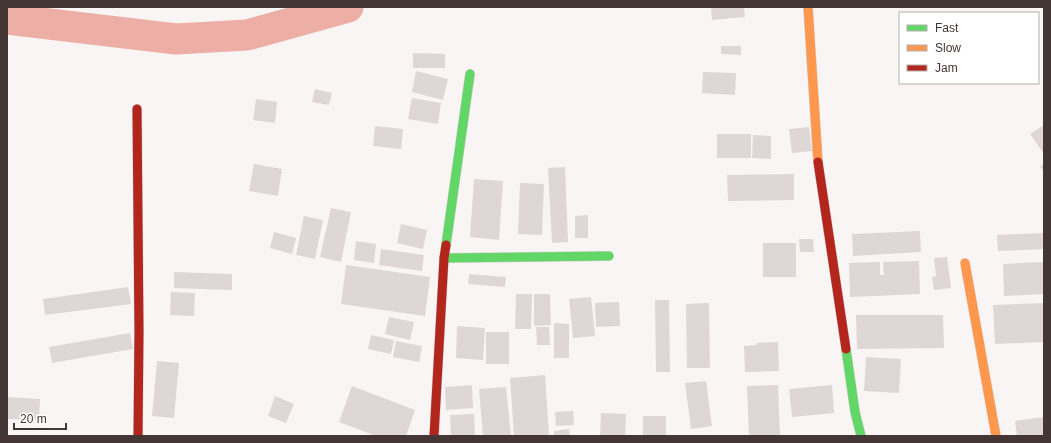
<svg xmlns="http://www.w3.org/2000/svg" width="1051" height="443" font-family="Helvetica,sans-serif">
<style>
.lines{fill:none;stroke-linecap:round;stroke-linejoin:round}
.river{stroke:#edaea6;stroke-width:31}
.building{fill:#dfd7d5}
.fast-casing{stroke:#d6cecc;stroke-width:10}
.slow-casing{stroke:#d6cecc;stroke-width:10}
.jam-casing{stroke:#d6cecc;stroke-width:10}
.fast{stroke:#63d668;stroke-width:9}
.slow{stroke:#ff974d;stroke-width:9}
.jam{stroke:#b3261e;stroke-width:9}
</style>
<rect width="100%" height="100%" fill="#f9f5f4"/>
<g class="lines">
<path class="river" d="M7 19 176 39 247 35 348 7"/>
</g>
<path class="building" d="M722 7H744L745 17 712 20 711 8Z
M721 46H741V55L721 54Z
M413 53 445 54V68H413Z
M416 71 448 79 443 100 412 92Z
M703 72 736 73 735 95 702 93Z
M315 89 332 93 329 105 312 102Z
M412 98 441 103 438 124 408 119Z
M256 99 277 102 275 123 253 120Z
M1044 125V154L1030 134Z
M375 126 403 129 401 149 373 146Z
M809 127 812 151 792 153 789 129Z
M717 134H751V158H717Z
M753 135 771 136V159L752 158Z
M254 164 282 169 278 196 249 191Z
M1044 164V173L1040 166Z
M565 167 568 242 552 243 548 168Z
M794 174V200L728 201 727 175Z
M474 179 503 181 499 240 470 237Z
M520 183 544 184 542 235 518 234Z
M331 208 351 212 341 262 320 257Z
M588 215V238H575V216Z
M304 216 323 220 315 259 296 255Z
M401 224 427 230 423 249 397 243Z
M920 231 921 252 853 256 852 234Z
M274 232 296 238 292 254 270 248Z
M1044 233V249L998 251 997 235Z
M799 239H813L814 252H800Z
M356 241 376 244 374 263 354 260Z
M763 243H796V277H763Z
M381 249 424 255 422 271 379 265Z
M947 257 951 288 934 290 932 277 936 276 934 258Z
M919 261 920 294 850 297 849 263 880 262V275H884L883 262Z
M1044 262V294L1004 296 1003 264Z
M346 265 430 277 425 316 341 304Z
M174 272 232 274V290L174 288Z
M469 274 506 277 505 287 468 284Z
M128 287 131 304 45 315 43 299Z
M171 292 195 293 194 316 170 315Z
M516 294H532L531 329H515Z
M534 294H550L551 325 534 326Z
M591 297 595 336 573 338 569 299Z
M655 300H669L670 372H656Z
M619 302 620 326 596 327 595 303Z
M709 303 710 368H687L686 304Z
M1044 303V342L995 344 993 305Z
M856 315H943L944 348 857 349Z
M389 317 414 322 410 340 385 334Z
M554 323 569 324V358H554Z
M457 326 485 328 483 360 456 358Z
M536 327H549L550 345H537Z
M486 332H509V364H486Z
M130 333 133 349 52 363 49 347Z
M371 335 394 340 391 354 368 349Z
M396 341 422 346 419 362 393 357Z
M778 342 779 371 745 372 744 346 757 345V343Z
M866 357 901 359 899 393 864 391Z
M157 361 179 363 174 418 152 416Z
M545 375 549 435 514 436 510 378Z
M706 381 712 426 691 429 685 383Z
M472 385 473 408 446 410 445 387Z
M778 385 780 435 749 436 747 386Z
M832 385 834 413 792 417 789 389Z
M352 386 415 410 406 436H376L339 422Z
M506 387 511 436H483L479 389Z
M275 396 294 404 286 423 268 416Z
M7 397 40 399 39 420 7 419Z
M573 411 574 425 556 426 555 412Z
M601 413 626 414 625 436H600Z
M474 414 475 436H451L450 415Z
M643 416H666V436L643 435Z
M1044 417V436H1017L1015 421Z
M569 429 570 436H554V431Z"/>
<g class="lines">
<g class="fast-casing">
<path id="fast" d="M446 245 470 74
M444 258 609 256
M846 349 855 412 861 436"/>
</g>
<g class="slow-casing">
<path id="slow" d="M808 7 818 162
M965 263 996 436"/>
</g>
<g class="jam-casing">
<path id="jam" d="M137 109 139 331 138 436
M818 162 846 349
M434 436 444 258 446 245"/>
</g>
<use href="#fast" class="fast"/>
<use href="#slow" class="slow"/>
<use href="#jam" class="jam"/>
</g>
<rect width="1051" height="443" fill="none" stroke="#433634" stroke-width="16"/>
<rect x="899" y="12" width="140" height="72" fill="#ffffff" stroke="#b4afae"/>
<rect x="907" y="25" width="20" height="6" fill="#63d668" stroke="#b4afae"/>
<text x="935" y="32" font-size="12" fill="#433634">Fast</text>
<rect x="907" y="45" width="20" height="6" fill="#ff974d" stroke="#b4afae"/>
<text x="935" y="52" font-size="12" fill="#433634">Slow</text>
<rect x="907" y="65" width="20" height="6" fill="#b3261e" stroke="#b4afae"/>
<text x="935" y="72" font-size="12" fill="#433634">Jam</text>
<path d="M14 423v6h52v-6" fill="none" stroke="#433634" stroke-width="2"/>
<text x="20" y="423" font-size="12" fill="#433634" stroke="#ffffff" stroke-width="3" paint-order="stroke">20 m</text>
</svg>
